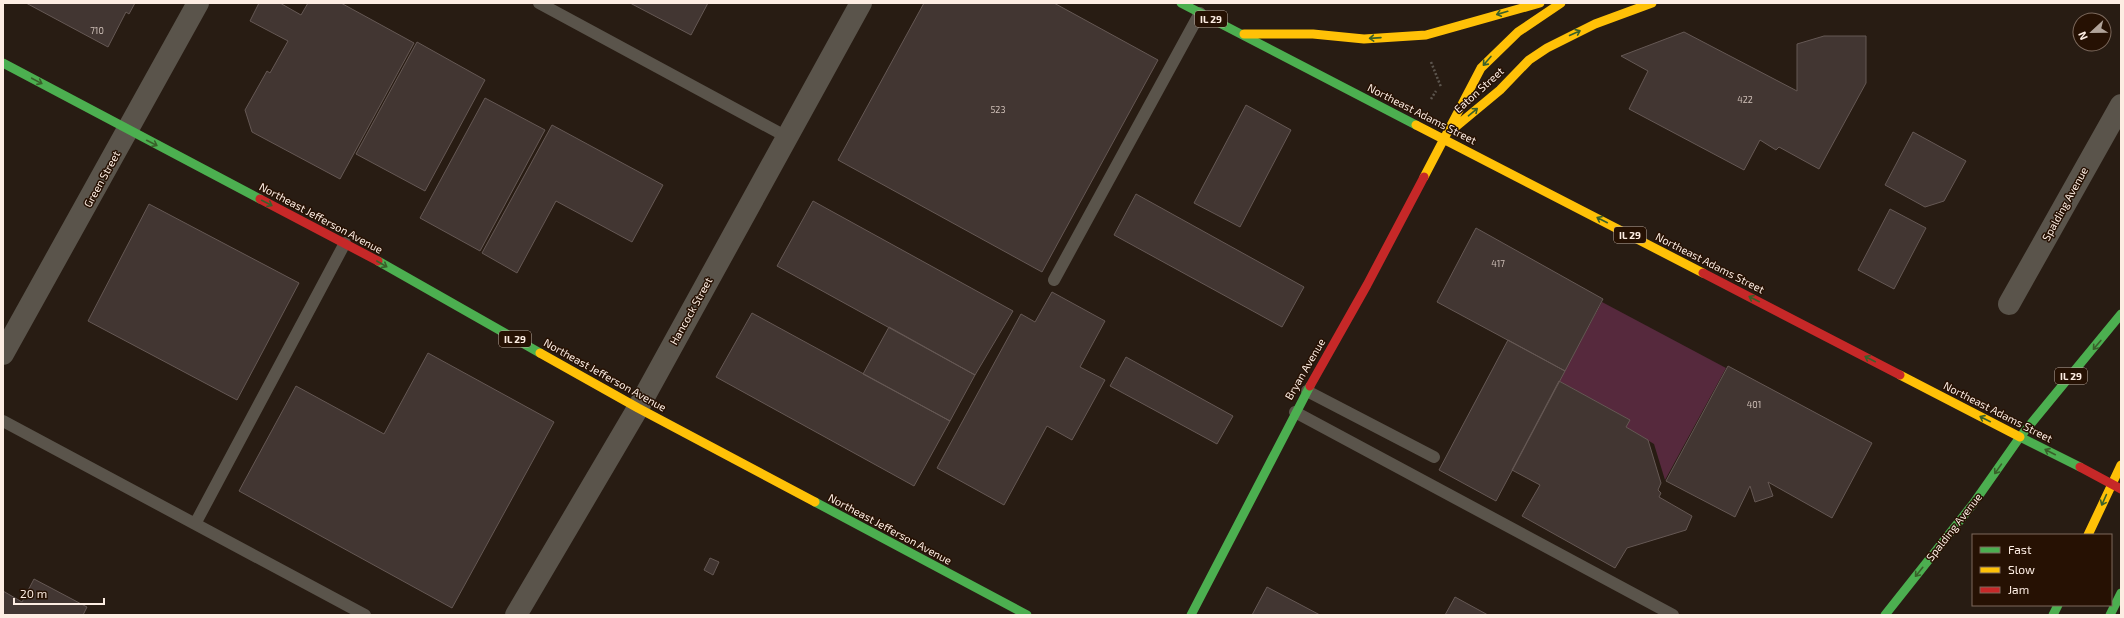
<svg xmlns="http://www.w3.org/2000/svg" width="2124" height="618" font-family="'Exo 2',sans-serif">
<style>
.green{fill:#56293d}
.building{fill:#423632;stroke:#655854}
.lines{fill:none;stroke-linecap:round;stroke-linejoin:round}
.path{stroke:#5c554e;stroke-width:2.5;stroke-dasharray:2 2;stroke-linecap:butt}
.lane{stroke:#5a544b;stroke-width:12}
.street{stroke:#5a544b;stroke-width:22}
.fast{stroke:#4caf50;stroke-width:9}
.slow{stroke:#ffc107;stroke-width:9}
.jam{stroke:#c62828;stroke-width:9}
.jam-bridge{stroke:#c62828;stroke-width:9}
.oneway{stroke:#39602a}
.labels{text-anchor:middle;stroke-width:3;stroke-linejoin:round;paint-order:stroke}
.number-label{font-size:9px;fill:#cebfb7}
.shield{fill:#261103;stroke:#bcaba0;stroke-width:1}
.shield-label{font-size:10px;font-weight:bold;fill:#fdede3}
.street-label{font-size:11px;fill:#fdede3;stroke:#261103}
</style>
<rect width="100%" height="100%" fill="#281c13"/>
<path class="green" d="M1602 302 1726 368 1665 480 1654 444 1626 427 1629 420 1559 381Z"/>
<path class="building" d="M26 3H135L129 14 126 12 108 47Z
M259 3H280L301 15 308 3H341L414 43 340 179 252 132 245 110 267 71 270 73 288 41 250 21Z
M630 3H708L691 35Z
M924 3H1054L1158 60 1042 272 838 160Z
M1684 32 1797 91V44L1824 36H1866V83L1819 169 1779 147 1776 150 1760 140 1744 170 1629 109 1648 71 1621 56Z
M417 42 485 80 425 191 356 154Z
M485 98 545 130 480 251 420 218Z
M1246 105 1291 130 1240 227 1194 203Z
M552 125 663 185 632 242 556 201 517 273 482 253Z
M1913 132 1966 161 1944 201 1925 207 1885 185Z
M1136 194 1304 287 1282 327 1114 235Z
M813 201 1013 311 975 375 777 266Z
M149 204 299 283 237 400 88 321Z
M1890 209 1926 228 1894 289 1858 270Z
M1476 228 1603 299 1565 371 1437 302Z
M1052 292 1105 321 1080 367 1105 380 1072 440 1047 426 1004 505 937 468 1021 314 1035 322Z
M752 313 950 421 914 486 716 377Z
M889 327 975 375 950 421 863 374Z
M1508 340 1565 371 1496 501 1439 470Z
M428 353 554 422 452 608 239 491 296 386 384 434Z
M1126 357 1233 416 1217 444 1110 386Z
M1728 366 1872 443 1832 518 1768 482 1773 496 1755 502 1750 486 1735 517 1666 481Z
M1559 381 1630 420 1626 427 1648 440 1661 483 1658 490 1661 493 1659 497 1692 516 1686 530 1627 548 1615 568 1522 516 1540 485 1512 470Z
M710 558 719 562 713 575 704 570Z
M34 579 87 607 83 615H3V591L22 602Z
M1267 587 1320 615H1252Z
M1455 597 1488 615H1445Z"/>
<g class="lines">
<path class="path" d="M1431 62 1441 87
M1431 99 1436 91"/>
<path class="lane" d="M539 3 787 137
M1054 280 1200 13
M1307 391 1434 457
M1295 412 1673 615
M3 421 365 615
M195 524 345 243"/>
<path class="street" d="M2009 304 2121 105
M3 354 198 3
M516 615 638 408 861 3"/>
<path class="fast" d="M1181 3 1416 125
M3 63 260 199
M378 261 540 353
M2020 437 2121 314
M815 502 1027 615
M1191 615 1310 386
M1885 615 1973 504 2020 437 2080 467
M2053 615 2058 605
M2110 615 2121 593"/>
<path class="slow" d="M1244 34H1313L1364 39 1426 35 1540 3
M1416 125 1703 273
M1453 129 1500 90 1529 60 1547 48 1595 24 1652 3
M1424 177 1481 68 1518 32 1561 3
M540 353 638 408 815 502
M1900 375 2020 437
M2088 535 2121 465"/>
<path class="jam" d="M260 199 378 261
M1703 273 1900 375
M1310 386 1367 285 1424 177"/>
<path class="jam-bridge" d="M2080 467 2121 489"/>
</g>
<defs><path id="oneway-shaft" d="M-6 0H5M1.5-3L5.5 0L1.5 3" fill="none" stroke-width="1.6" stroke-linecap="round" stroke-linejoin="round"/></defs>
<g class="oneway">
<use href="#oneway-shaft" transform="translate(1502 13) rotate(164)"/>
<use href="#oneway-shaft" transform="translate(1575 33) rotate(-24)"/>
<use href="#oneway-shaft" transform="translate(1375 38) rotate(176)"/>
<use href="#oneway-shaft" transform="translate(1487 61) rotate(131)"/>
<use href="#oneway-shaft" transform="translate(37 81) rotate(28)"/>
<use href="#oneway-shaft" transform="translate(1473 112) rotate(-40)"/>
<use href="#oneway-shaft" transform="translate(152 143) rotate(27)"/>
<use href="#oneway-shaft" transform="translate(267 203) rotate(27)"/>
<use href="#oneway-shaft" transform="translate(1602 220) rotate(-153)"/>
<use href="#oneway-shaft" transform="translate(382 264) rotate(30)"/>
<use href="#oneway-shaft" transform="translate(1754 299) rotate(-153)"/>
<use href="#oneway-shaft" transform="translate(2097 345) rotate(130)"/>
<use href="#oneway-shaft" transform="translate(1870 359) rotate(-153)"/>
<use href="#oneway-shaft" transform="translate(1985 419) rotate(-153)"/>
<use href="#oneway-shaft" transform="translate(2050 452) rotate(-153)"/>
<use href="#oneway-shaft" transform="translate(1998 469) rotate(125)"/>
<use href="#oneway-shaft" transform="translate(2104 500) rotate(114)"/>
<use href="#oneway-shaft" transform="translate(1919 572) rotate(129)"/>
</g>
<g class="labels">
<g class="number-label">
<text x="97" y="34">710</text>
<text x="1745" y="103">422</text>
<text x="998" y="113">523</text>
<text x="1498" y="267">417</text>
<text x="1754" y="408">401</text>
</g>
<g class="shield">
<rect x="1195" y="11" width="32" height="16" rx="3"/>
<rect x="1614" y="227" width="32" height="16" rx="3"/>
<rect x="499" y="331" width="32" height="16" rx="3"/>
<rect x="2055" y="368" width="32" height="16" rx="3"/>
</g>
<g class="shield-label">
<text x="1211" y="23">IL 29</text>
<text x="1630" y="239">IL 29</text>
<text x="515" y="343">IL 29</text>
<text x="2071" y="380">IL 29</text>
</g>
<g class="street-label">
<text transform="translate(1479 90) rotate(-42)" y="4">Eaton Street</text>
<text transform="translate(1422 114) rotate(27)" y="4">Northeast Adams Street</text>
<text transform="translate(102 179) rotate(-61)" y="4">Green Street</text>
<text transform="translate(2065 204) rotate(-61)" y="4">Spalding Avenue</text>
<text transform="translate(321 218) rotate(28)" y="4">Northeast Jefferson Avenue</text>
<text transform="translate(1710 263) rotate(27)" y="4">Northeast Adams Street</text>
<text transform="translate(691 311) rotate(-61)" y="4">Hancock Street</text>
<text transform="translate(1305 369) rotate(-60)" y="4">Bryan Avenue</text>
<text transform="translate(605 375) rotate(29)" y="4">Northeast Jefferson Avenue</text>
<text transform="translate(1998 412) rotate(27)" y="4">Northeast Adams Street</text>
<text transform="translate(1954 527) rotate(-52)" y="4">Spalding Avenue</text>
<text transform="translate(890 529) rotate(28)" y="4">Northeast Jefferson Avenue</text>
</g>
</g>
<rect width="2124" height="618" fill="none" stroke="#fdede3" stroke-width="8"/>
<rect x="1972" y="534" width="140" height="72" fill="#261103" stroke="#7c695d"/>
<rect x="1980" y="547" width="20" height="6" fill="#4caf50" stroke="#7c695d"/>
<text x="2008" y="554" font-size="12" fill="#fdede3">Fast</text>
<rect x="1980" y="567" width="20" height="6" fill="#ffc107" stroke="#7c695d"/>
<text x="2008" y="574" font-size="12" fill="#fdede3">Slow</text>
<rect x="1980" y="587" width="20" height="6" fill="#c62828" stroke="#7c695d"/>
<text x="2008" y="594" font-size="12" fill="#fdede3">Jam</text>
<g transform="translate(2092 32) rotate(248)"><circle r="19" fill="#261103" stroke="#7c695d"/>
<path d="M0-3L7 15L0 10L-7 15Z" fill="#b2a49a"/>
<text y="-6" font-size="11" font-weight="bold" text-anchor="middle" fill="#fdede3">N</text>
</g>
<path d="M14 598v6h90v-6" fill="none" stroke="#fdede3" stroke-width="2"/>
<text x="20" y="598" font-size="12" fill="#fdede3" stroke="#261103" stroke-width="3" paint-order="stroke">20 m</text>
</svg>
